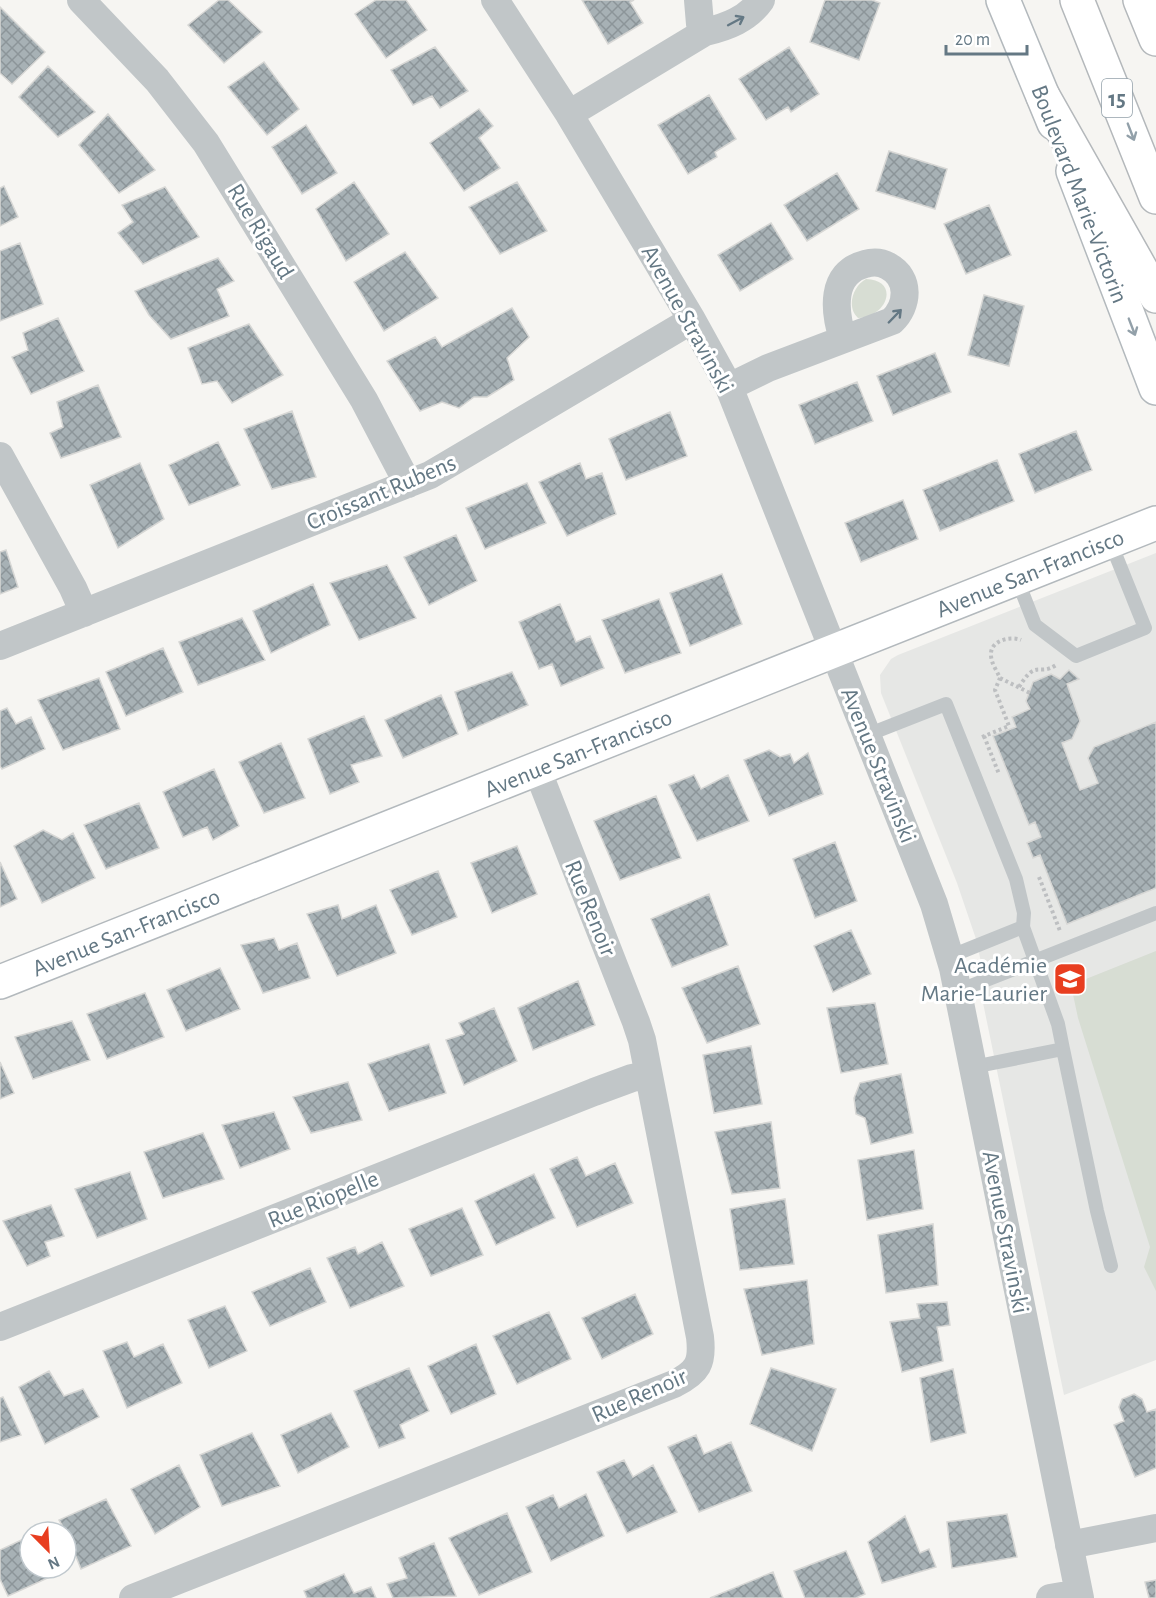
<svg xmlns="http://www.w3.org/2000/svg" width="1156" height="1598" font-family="'Alegreya Sans',sans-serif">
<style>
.built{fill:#e6e7e5}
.green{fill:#d7ddd3}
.building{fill:url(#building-cross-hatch);stroke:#d7d7d5;stroke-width:1.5}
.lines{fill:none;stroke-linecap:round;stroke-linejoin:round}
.secondary-casing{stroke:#b3b9bd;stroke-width:36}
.highway-casing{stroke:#b4b8bb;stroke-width:36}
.path{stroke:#bdbfc1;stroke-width:4;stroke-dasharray:3 3;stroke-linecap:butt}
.lane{stroke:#c1c6c8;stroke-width:14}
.street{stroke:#c1c6c8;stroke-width:28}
.secondary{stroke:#fff;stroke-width:33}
.highway{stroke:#fff;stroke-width:33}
.oneway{stroke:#647884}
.oneway2{stroke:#92a0a9}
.labels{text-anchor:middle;stroke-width:6;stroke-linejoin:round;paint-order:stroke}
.shield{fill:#fff;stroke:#92a0a9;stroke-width:1.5}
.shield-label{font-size:22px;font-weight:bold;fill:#647884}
.street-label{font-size:24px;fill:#647884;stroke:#fff}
.poi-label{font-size:24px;fill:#647884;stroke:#fff;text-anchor:end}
</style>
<defs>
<pattern id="building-cross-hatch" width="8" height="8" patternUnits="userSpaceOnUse" patternTransform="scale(1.5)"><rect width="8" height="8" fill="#a7b1b5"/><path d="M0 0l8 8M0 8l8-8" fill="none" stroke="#8c9599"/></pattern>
</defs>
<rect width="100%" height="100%" fill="#f6f5f2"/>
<path class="built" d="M1156 553V1360L1064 1395 982 998 988 995 976 939 957 883 881 693 880 675 891 659 898 655Z"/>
<path class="green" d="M866 279C900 280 888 317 858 318 846 307 853 286 866 279Z
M1156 951V1291L1144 1267 1150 1247 1078 1018 1071 985Z"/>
<path class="building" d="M219 0H228L262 32 224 63 188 25Z
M376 0H406L427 30 386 58 355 14Z
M582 0H634L630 2 643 23 608 44Z
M825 0H872L880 3 859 60 810 42Z
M0 7 45 52 12 84 0 73Z
M435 47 468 91 440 108 432 96 413 105 391 70Z
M789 47 819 94 791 112 788 107 766 120 739 79Z
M264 62 299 109 267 135 228 87Z
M48 66 95 112 58 137 19 97Z
M709 95 736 139 715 152 717 157 688 174 658 125Z
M479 109 493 126 479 138 500 168 464 191 430 143Z
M108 114 155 170 119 193 79 145Z
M306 125 337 173 302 194 272 147Z
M889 151 947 169 935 209 876 191Z
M837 173 859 209 807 241 784 205Z
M354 182 389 234 346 261 316 209Z
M517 182 547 231 500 254 469 207Z
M4 186 18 217 0 226V188Z
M165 187 199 237 143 264 118 233 133 222 122 205Z
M989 205 1011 255 966 274 944 224Z
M771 223 793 259 740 291 718 255Z
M20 243 43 304 0 321V251Z
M405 252 438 298 384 331 354 282Z
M218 258 234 281 217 289 229 316 171 339 149 315 135 291Z
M984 295 1024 306 1009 366 968 355Z
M512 308 529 337 507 358 514 380 487 397H474L459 408 442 402 420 411 387 361 435 337 442 347Z
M58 318 84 371 31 394 12 357 28 350 23 333Z
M249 324 283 375 232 403 217 381 202 384 188 348Z
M935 353 951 392 893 415 877 376Z
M857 382 873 421 815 444 799 405Z
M98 385 121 437 61 458 50 433 63 427 57 402Z
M292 411 316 477 272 489 244 429Z
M670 412 687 456 626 480 609 439Z
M1076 431 1092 470 1035 493 1019 454Z
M218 442 240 485 189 505 169 465Z
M997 460 1014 501 940 531 923 490Z
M140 463 164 519 118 548 90 485Z
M580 463 586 479 602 473 616 514 567 536 539 482Z
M527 483 546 523 485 549 466 508Z
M903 500 918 539 861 562 845 523Z
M456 535 477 581 429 605 404 557Z
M6 550 18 587 0 594V552Z
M387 565 416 618 359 640 330 583Z
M722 574 742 624 690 646 670 593Z
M313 584 330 625 271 653 253 611Z
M659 599 681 653 625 673 602 620Z
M560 604 576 642 590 636 604 668 561 686 552 664 539 669 519 622Z
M242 618 265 660 198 685 179 642Z
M163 648 183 692 126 716 106 672Z
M1069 670 1079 679 1067 684 1080 721 1072 739 1062 743 1080 790 1098 783 1088 758 1094 747 1156 722V888L1067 924 1040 855 1033 858 1030 850 1027 843 1041 837 1035 822 1029 825 993 736 1016 727 1012 717 1030 709 1026 701 1033 682 1051 674 1060 679Z
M512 672 528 705 468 731 455 692Z
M99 678 120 729 63 750 38 700Z
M441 695 458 734 403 758 385 720Z
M7 708 16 724 31 717 45 749 2 769 0 766V711Z
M364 716 382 756 351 765 359 782 330 794 308 739Z
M281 743 305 798 264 813 239 762Z
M769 750 780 757 790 754 794 763 808 753 823 794 769 816 744 760Z
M214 769 239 826 213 840 207 827 183 837 163 792Z
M694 775 701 789 728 775 749 821 697 841 669 785Z
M656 796 681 858 620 880 594 821Z
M139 803 159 848 106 869 84 825Z
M43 830 62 840 73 833 95 878 42 903 14 846Z
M835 842 857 901 815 918 793 859Z
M517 846 537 894 492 913 471 863Z
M0 862 17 899 0 907Z
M438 871 457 917 412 935 390 890Z
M709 894 728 945 672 967 651 919Z
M338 905 342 919 376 905 396 953 337 976 307 914Z
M851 930 871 974 833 992 814 946Z
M274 938 279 950 297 943 310 978 263 993 241 945Z
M738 966 760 1024 707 1043 682 988Z
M220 968 240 1009 186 1031 167 990Z
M578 981 595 1025 533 1050 518 1008Z
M145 993 164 1037 107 1059 87 1014Z
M875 1003 888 1064 841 1073 827 1008Z
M494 1008 517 1061 464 1085 446 1040 464 1034 459 1023Z
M72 1021 90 1060 33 1079 15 1037Z
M429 1044 446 1093 389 1111 368 1064Z
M751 1046 762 1104 714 1113 703 1055Z
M0 1062 14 1093 0 1099Z
M901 1074 913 1133 871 1144 865 1118 856 1114 854 1098 860 1083Z
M348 1082 362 1120 311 1133 293 1097Z
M274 1112 290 1149 240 1168 222 1125Z
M771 1122 780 1188 732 1194 715 1132Z
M203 1133 224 1179 163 1198 144 1152Z
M914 1150 923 1209 867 1220 858 1160Z
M577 1157 586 1176 615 1163 633 1203 577 1227 550 1169Z
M130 1172 147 1219 97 1238 75 1189Z
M534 1174 555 1218 496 1245 475 1201Z
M785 1199 794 1264 740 1270 730 1209Z
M51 1205 64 1236 45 1242 50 1256 27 1266 3 1221Z
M462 1208 483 1255 431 1276 409 1229Z
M933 1224 938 1285 886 1293 878 1235Z
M382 1242 404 1286 350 1308 327 1258 355 1247 358 1254Z
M310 1268 326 1302 270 1326 252 1292Z
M807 1280 814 1344 762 1355 744 1289Z
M635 1294 653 1334 602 1359 582 1318Z
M947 1302 950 1325 937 1327 943 1361 902 1372 890 1322 920 1318 917 1304Z
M225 1306 247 1351 209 1368 188 1320Z
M549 1312 571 1359 517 1384 493 1336Z
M127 1342 134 1357 163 1344 182 1383 127 1408 103 1351Z
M476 1344 496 1394 451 1414 428 1366Z
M409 1368 429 1411 400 1425 405 1438 379 1448 354 1391Z
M771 1368 836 1389 812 1451 750 1424Z
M953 1369 966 1433 931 1442 920 1378Z
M49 1371 64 1396 83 1389 99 1417 45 1444 19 1387Z
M1134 1394 1142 1399 1147 1412 1156 1409V1468L1135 1477 1114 1425 1124 1421 1119 1407 1122 1399Z
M3 1397 21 1435 0 1442V1398Z
M331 1413 349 1447 298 1473 281 1435Z
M252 1433 280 1486 222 1506 200 1455Z
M696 1435 704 1454 731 1442 752 1491 699 1512 668 1447Z
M624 1460 633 1477 653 1465 677 1512 627 1533 597 1472Z
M179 1465 200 1507 155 1534 131 1489Z
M586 1494 604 1536 551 1561 526 1507 553 1495 559 1508Z
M106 1499 131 1546 81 1569 66 1532 59 1520Z
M507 1513 532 1572 479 1595 449 1538Z
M1007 1514 1017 1557 952 1568 947 1522Z
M905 1516 920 1553 929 1549 936 1567 882 1583 868 1542Z
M30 1536V1568H59L61 1572 8 1596 0 1579V1550Z
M434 1543 456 1596 393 1598 387 1584 407 1578 399 1558Z
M846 1551 865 1594 856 1598H805L794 1571Z
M773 1572 783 1598H710Z
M344 1574 354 1593 371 1587 376 1598H307L304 1591Z
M1156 1580V1598H1149L1145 1582Z"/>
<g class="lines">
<g class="secondary-casing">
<path id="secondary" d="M1003 0 1054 123
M1073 171 1156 388
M0 982 1156 523"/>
</g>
<g class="highway-casing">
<path id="highway" d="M1077 0 1156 197
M1140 0 1156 39
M1043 96 1156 296"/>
</g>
<path class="path" d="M1000 678 1030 693
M1019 687C1037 658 1038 677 1056 665
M984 736 999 774
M982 737 1009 726 995 690 1000 678C997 671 991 663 991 655 990 640 1011 636 1021 640
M1039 877 1060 931"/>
<path class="lane" d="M1017 579 1035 625 1076 656 1145 628 1110 541
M867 735 946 704 1016 879 1024 913 1023 927 951 956
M1023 927 1058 1024 1063 1049
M958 991 1156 913
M973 1067 1063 1049 1097 1211 1111 1266"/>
<path class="street" d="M81 0 157 80 206 143 364 400 408 484
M495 0 569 114 692 320 729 387 934 904 953 968 1080 1598
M698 0 700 24 705 32
M569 114 705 32C727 27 748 19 761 0
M729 387 768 368 892 321C908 306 911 278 888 266 881 262 872 262 865 264 830 273 834 311 843 339
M0 456 73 588 84 613
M0 646 430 475 692 320
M0 1327 594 1092 632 1078 648 1075
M1069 1545 1156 1528
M133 1598 674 1384C698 1372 703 1363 700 1337L642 1040 636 1022 537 769
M1050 1598 1079 1593"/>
<use href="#secondary" class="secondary"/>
<use href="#highway" class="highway"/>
</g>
<defs><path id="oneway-shaft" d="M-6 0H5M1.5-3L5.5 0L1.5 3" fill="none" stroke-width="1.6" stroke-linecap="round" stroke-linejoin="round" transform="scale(1.5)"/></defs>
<g class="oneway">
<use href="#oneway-shaft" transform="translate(736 21) rotate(-28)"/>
<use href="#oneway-shaft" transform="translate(895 316) rotate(-46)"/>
</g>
<g class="oneway2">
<use href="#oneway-shaft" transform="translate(1131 132) rotate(69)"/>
<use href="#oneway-shaft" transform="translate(1132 327) rotate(69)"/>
</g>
<defs>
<g id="school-square" transform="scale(1.725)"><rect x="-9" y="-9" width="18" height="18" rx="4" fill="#e83e20" stroke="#fff"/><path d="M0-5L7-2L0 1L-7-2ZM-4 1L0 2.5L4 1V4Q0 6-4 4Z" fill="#fff"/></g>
</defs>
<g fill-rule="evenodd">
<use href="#school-square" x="1070" y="979"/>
</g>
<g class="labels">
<rect class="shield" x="1102" y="79" width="30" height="38" rx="4.5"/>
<g class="shield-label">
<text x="1117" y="106">15</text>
</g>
<g class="street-label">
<text transform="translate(1080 194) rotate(69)" y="8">Boulevard Marie-Victorin</text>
<text transform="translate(261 231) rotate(59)" y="8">Rue Rigaud</text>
<text transform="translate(688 319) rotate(61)" y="8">Avenue Stravinski</text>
<text transform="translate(381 492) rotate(-23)" y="8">Croissant Rubens</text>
<text transform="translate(1030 573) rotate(-22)" y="8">Avenue San-Francisco</text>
<text transform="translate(578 753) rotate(-22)" y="8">Avenue San-Francisco</text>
<text transform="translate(879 765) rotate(68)" y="8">Avenue Stravinski</text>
<text transform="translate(591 908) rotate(68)" y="8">Rue Renoir</text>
<text transform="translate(126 932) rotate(-22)" y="8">Avenue San-Francisco</text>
<text transform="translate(323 1199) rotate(-22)" y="8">Rue Riopelle</text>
<text transform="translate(1006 1232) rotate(79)" y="8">Avenue Stravinski</text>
<text transform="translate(639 1395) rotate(-24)" y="8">Rue Renoir</text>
</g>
<g class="poi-label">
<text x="1047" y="973">Académie<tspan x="1047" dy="28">Marie-Laurier</tspan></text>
</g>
</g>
<g transform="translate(48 1550) rotate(156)"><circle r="28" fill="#ffffff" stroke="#c1c9ce" stroke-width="1.5"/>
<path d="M0-4.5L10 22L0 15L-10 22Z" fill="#e83e20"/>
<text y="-9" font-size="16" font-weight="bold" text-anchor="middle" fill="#647884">N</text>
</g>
<path d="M946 45v9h81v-9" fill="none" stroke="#647884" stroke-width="3"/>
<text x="955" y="45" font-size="18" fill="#647884" stroke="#ffffff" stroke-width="4.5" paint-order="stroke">20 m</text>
</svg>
